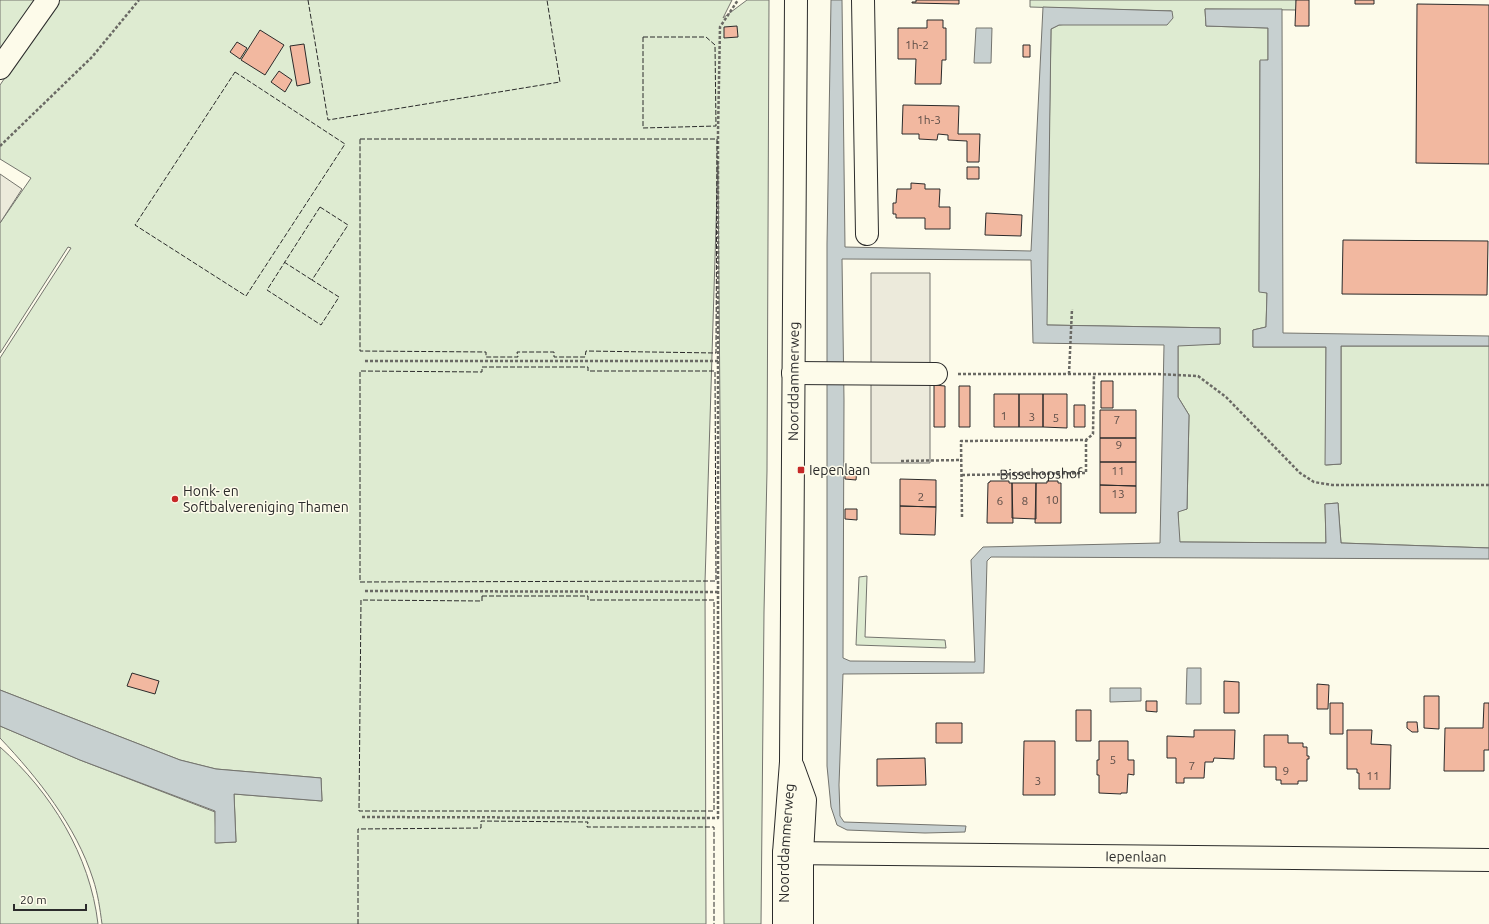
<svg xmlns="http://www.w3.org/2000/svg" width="1489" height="924" font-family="Ubuntu,sans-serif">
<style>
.green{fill:#deebd1;stroke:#74746e}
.parking{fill:#eceadb;stroke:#74746e}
.water{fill:#c7d0d0;stroke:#74746e;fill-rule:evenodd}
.building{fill:#f2b8a0;stroke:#2b2b2b}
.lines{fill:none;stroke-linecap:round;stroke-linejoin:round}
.minor-casing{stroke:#2b2b2b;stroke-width:24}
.path{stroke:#6a6964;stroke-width:2.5;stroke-dasharray:3 2;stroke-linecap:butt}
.minor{stroke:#fdfbea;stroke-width:22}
.fence{stroke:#2b2b2b;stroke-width:1;stroke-dasharray:5 2;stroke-linecap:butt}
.poi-dot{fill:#c62828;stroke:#fdfbea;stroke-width:1.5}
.labels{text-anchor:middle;stroke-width:3;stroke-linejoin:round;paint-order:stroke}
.number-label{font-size:12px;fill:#5d4e48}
.street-label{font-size:14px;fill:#2b2b2b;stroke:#fdfbea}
.poi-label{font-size:14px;fill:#2b2b2b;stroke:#fdfbea;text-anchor:start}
</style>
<rect width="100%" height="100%" fill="#fdfbea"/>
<path class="green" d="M0 0H35L0 52Z
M59 0H732L723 18 747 0H769L767 471 764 612 761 924H724L718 161 705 582 706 924H102C100 909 98 894 93 879 76 826 38 778 0 738V726L80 760 215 812 216 843 236 842 234 794 322 801 321 778 216 769 180 760 0 690V358L71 248 68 247 0 353V223L31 178 0 159V85L43 22Z
M1030 0H1296L1297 10 1205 9 1206 26 1268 28V60L1260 61 1259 291 1267 293 1266 327 1253 330V347H1326V465L1341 464V346H1489V548L1341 543 1338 503 1325 504 1326 543 1179 542 1178 511 1187 509 1189 415 1178 397V345L1220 344V328L1046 325 1051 29 1059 25 1171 11 1030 7Z
M867 576 865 637 945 640 946 648 856 645 859 577Z
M0 747C51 792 90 855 98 924H0Z"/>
<path class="parking" d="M0 174 22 189 0 223Z
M871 273H930V463H871Z"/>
<path class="water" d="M831 0H842L845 247 1031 251 1043 7 1172 11 1173 18 1167 25H1059L1051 29 1047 325 1220 328V344L1178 346V397L1189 415 1187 509 1178 512 1180 542 1326 543 1325 504 1338 503 1341 543 1489 548V559L991 557 987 561 984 673 843 674 839 785 840 816 844 822 966 826 965 832 925 833 847 830 837 825 831 807 827 766V244ZM842 259 1031 260 1033 343 1164 345 1160 543 983 547 971 560 975 662 850 661 843 658 844 400Z
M1205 9H1282L1283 333 1489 336V346H1341V464L1325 465 1326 347H1253V330L1266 327 1267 293 1259 292 1260 60H1268V28L1206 26Z
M976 28H992L991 63H974Z
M1187 668H1201V704H1186Z
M1110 688H1141V701L1110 702Z
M0 690 180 760 216 769 321 778 322 801 234 794 236 842 215 843V811L80 760 0 726Z"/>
<path class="building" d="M916 0H959V4L912 3V2H916Z
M1296 0H1309V26H1295Z
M1355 0H1374V4H1355Z
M1417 4 1489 5V164L1416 163Z
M927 20H943V28H946V60H942L941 84H915L916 59H898V28H927Z
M737 26 738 37 724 38V27Z
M260 30 284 45 265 75 241 60Z
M237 42 247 48 240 59 230 52Z
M304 44 310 83 297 86 290 46Z
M1023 45H1030V57H1023Z
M279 71 292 80 285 92 271 82Z
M903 105 959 106 958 134H980L979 162H967V141L948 140V135L938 134 937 140 919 139V134H902Z
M967 167H979V179H967Z
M911 183 925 184V189H940L939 207H950V229H925V218H896V214H893V203H896L897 189H911Z
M986 213 1022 215 1021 236 985 235Z
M1343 240 1488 241 1487 295 1342 294Z
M1101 381H1113V408H1101Z
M934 385 945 386V427H934Z
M959 386H970V427H959Z
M994 394H1019V427H994Z
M1019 394H1043V427H1019Z
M1043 394H1067V428L1043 427Z
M1074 405H1085V427H1074Z
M1100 410H1136V438H1100Z
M1100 438H1136V462H1100Z
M1100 462H1136V486L1100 485Z
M845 469H857L856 480 845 479Z
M900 479 936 480V507L900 506Z
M990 481H1009V483H1012L1013 523H987L988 483 990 482Z
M1047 481H1058V483H1061V523H1035L1036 483H1047Z
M1012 483H1036V519L1012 518Z
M1100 485 1136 486V513H1100Z
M900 506 936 507 935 535 900 534Z
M845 509H857V520L845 519Z
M132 673 159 681 155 694 127 686Z
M1224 681 1239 682V713H1224Z
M1317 684 1329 685 1328 709H1317Z
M1424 696H1439V729L1424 728Z
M1146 701H1157V712L1146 711Z
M1330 703H1343V734H1330Z
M1484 703H1489V750H1484V771H1444L1445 728H1483Z
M1076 710H1091V741H1076Z
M1407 722H1417L1418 732H1412L1407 728Z
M936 723H962V743H936Z
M1194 730H1235L1234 759 1214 758 1213 762H1205L1204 778H1184V783H1176V758H1167V736L1194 737Z
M1347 730H1372L1371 744 1391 745 1390 789H1359V773H1357V769H1347Z
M1264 735H1288V743H1303V747H1307V756H1309V759H1307V781H1298V784H1281V780H1276V767H1264Z
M1024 741H1055V795H1023Z
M1099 741H1128V760H1134V775L1128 774 1127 793H1121V794L1099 793V775H1097V760H1099Z
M925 758 926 785 877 786V759Z"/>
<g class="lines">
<g class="minor-casing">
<g id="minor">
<path d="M863 0 867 234"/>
<path d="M0 68 48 0"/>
<path d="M793 373 936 374"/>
<path d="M793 767 805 800 802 854V924"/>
<path id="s2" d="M784 853 1489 860"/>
<path id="s3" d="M784 924V853L791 762 796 0"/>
</g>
</g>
<g class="path">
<path d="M0 146 92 57 139 0"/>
<path d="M365 361H718"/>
<path d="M958 374H1156L1198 376 1226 397 1300 473 1314 482 1332 485H1489"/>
<path d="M1069 374 1072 309"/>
<path d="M901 461 962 460"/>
<path id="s1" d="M962 475 1086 473V440"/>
<path d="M962 517 961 441 1086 440 1093 434 1094 374"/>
<path d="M365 591 718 592"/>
<path d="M362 817 718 818V132L720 27 738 0"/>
</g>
<use href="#minor" class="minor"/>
<path class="fence" d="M308 0 328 120 560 82 547 0
M643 37H706L715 45 716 126 643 128Z
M235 72 345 144 246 296 135 225Z
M360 139H717L716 353 586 351 585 357H554V352H517L518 357H486V352L360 351Z
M320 207 348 225 312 280 339 297 321 325 267 290Z
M284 262 312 280
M482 367H588V371H715L716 581 360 582V371L482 372Z
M482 596H588V600H714V811H359L361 600 482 601Z
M358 924V829L481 828V821L588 822 587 827H714V924"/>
</g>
<g class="poi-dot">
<rect x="797" y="466" width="8" height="8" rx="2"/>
<circle cx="175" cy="499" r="4"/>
</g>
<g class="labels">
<g class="number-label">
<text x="917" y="49">1h-2</text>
<text x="929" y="124">1h-3</text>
<text x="1004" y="420">1</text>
<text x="1032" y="421">3</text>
<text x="1056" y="422">5</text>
<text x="1117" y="424">7</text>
<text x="1119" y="449">9</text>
<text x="1118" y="475">11</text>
<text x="1118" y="498">13</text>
<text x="921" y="501">2</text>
<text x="1052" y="504">10</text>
<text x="1000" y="505">6</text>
<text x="1025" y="505">8</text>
<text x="1113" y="764">5</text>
<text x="1192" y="770">7</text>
<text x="1286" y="775">9</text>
<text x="1373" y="780">11</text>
<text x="1038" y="785">3</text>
</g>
<g class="street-label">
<text dy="5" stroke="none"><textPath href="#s3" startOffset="543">Noorddammerweg</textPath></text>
<text dy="5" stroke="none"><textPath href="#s1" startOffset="79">Bisschopshof</textPath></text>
<text dy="5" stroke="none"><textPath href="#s3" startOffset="81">Noorddammerweg</textPath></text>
<text dy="5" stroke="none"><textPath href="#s2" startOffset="352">Iepenlaan</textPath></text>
</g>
<g class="poi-label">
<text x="809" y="475">Iepenlaan</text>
<text x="183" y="496">Honk- en<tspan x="183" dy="16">Softbalvereniging Thamen</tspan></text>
</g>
</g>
<path d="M14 904v6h72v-6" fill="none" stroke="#2b2b2b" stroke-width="2"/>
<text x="20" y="904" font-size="12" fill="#2b2b2b" stroke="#fdfbea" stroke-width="3" paint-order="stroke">20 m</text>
</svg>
